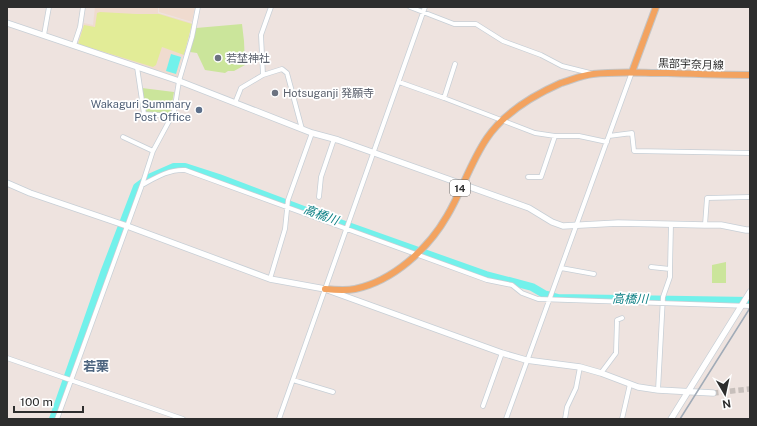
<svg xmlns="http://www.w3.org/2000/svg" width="757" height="426" font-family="'Public Sans','Noto Sans JP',sans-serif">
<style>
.education{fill:#f0dbcf}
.green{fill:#cbe59b}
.pitch{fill:#e2ec97}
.water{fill:#72f1eb}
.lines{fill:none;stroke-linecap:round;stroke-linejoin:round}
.river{stroke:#72f1eb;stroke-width:8}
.secondary-tunnel{stroke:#c7bfbb;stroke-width:5.5;stroke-dasharray:5.5 3;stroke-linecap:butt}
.street-casing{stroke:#c7cfd6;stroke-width:5.5}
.secondary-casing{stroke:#c7cfd6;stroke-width:7}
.primary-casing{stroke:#c4c4c4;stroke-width:8}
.street{stroke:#fff;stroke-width:4}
.secondary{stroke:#fff;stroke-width:5.5}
.primary{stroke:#f3a360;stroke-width:6}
.rail{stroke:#a1abb7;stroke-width:1.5}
.worship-dot{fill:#6b7280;stroke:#fff;stroke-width:1.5}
.service-dot{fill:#5c6f8a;stroke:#fff;stroke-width:1.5}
.labels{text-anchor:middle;stroke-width:3.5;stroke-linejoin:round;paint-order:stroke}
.shield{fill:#fff;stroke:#6c6c6c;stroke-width:1}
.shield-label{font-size:10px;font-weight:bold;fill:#2d2d2d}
.worship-label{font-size:11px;fill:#5b616d;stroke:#fff;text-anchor:start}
.street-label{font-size:11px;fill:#2d2d2d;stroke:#fff}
.service-label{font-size:11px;fill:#4e5e75;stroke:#fff;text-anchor:end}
.water-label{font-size:12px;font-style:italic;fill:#0d8085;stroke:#fff}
.quarter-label{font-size:13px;font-weight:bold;fill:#4c647f;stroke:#fff}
</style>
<rect width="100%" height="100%" fill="#eee3df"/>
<path class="education" d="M95 7H158V13L192 23 177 77 77 44 84 23 93 25Z
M159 7H195L192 22 159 12Z"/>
<path class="green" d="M242 24 244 41 245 65 234 71H228L225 73 205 70 197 53 190 52 196 28Z
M142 88 174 92 170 114 146 112Z
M726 262V283H712V265Z"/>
<path class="pitch" d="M100 12 136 14H159L192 24 184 55 162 47 156 65 153 67 78 44 84 25 95 27 97 13Z"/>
<path class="water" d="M171 54 181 57 176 74 166 71Z"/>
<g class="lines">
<path class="river" d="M53 419 104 273 137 187 149 178 174 167H185L219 178 317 215 486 275 532 287 544 294 558 298 750 301"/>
<path class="secondary-tunnel" d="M713 393 750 389"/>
<g class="street-casing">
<path id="street" d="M410 7 454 24H476L503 41 541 55 562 66 590 73
M44 35 49 7
M74 45 80 27 83 7
M137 67 144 114 172 116
M263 75 282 69 287 73 302 129
M399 82 444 98 455 64
M444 98 535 133 555 136H579L607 142
M235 103 241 88 263 75 261 35 271 7
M609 136 632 133 634 151 750 153
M123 137 153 151
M528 177H541L555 136
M142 185C155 178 169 169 185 170L487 280 512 285 522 293 538 299 750 306
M319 197 321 177 334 139
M705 225 707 198 750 197
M651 267 670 269 671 224
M561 268 594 274
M270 279 285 229 288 200 312 133
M7 358 183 419
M601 373 616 353 617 320 622 318
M293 380 333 392
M658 390 663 297 670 277V269
M483 406 502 353
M57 419 142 185 153 151 174 112 179 81 192 37 198 7
M279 419 425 7
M506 419 632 72
M565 419 567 407 576 388 580 367
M622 419 630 384"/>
</g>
<g class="secondary-casing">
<path id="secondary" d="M7 23 179 81 312 133 338 140 529 208 552 222 563 226 618 223 705 225H721L746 230H750
M7 183 30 193 127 226 270 279 325 289 502 353 526 360 580 367 601 373 638 387 658 390 713 393
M671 419 750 292"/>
</g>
<g class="primary-casing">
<path id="primary" d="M632 72 656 7
M325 289C335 290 345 291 355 289 393 281 428 249 447 216 462 191 470 163 487 138 504 113 534 95 561 83 571 80 583 75 593 74 617 71 642 73 665 73 694 74 722 75 750 75"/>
</g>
<use href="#street" class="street"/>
<use href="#secondary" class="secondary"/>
<use href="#primary" class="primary"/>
<path class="rail" d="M680 419 750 308"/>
</g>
<g class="worship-dot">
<circle cx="218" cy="58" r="4"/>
<circle cx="275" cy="93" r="4"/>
</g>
<circle class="service-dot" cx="199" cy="110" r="4"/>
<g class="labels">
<rect class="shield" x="450" y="180" width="20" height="16" rx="3"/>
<g class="shield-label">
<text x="460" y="192">14</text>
</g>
<g class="worship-label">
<text x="226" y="62">若埜神社</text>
<text x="283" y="97">Hotsuganji 発願寺</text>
</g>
<g class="street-label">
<text transform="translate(691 64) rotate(2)" y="4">黒部宇奈月線</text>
</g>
<g class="service-label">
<text x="191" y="108">Wakaguri Summary<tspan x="191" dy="13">Post Office</tspan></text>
</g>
<g class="water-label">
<text transform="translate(321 215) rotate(20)" y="4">高橋川</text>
<text transform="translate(630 299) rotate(1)" y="4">高橋川</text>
</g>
<g class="quarter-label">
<text x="96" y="371">若栗</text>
</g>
</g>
<rect width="757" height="426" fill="none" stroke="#2d2d2d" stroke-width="16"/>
<g transform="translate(725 394) rotate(171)" stroke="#ffffff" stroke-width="3" paint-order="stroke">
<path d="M0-3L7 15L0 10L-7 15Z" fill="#2d2d2d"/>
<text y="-6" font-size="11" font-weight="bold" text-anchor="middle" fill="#2d2d2d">N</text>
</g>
<path d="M14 406v6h69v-6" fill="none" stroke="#2d2d2d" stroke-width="2"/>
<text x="20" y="406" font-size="12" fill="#2d2d2d" stroke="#ffffff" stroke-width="3" paint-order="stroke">100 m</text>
</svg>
